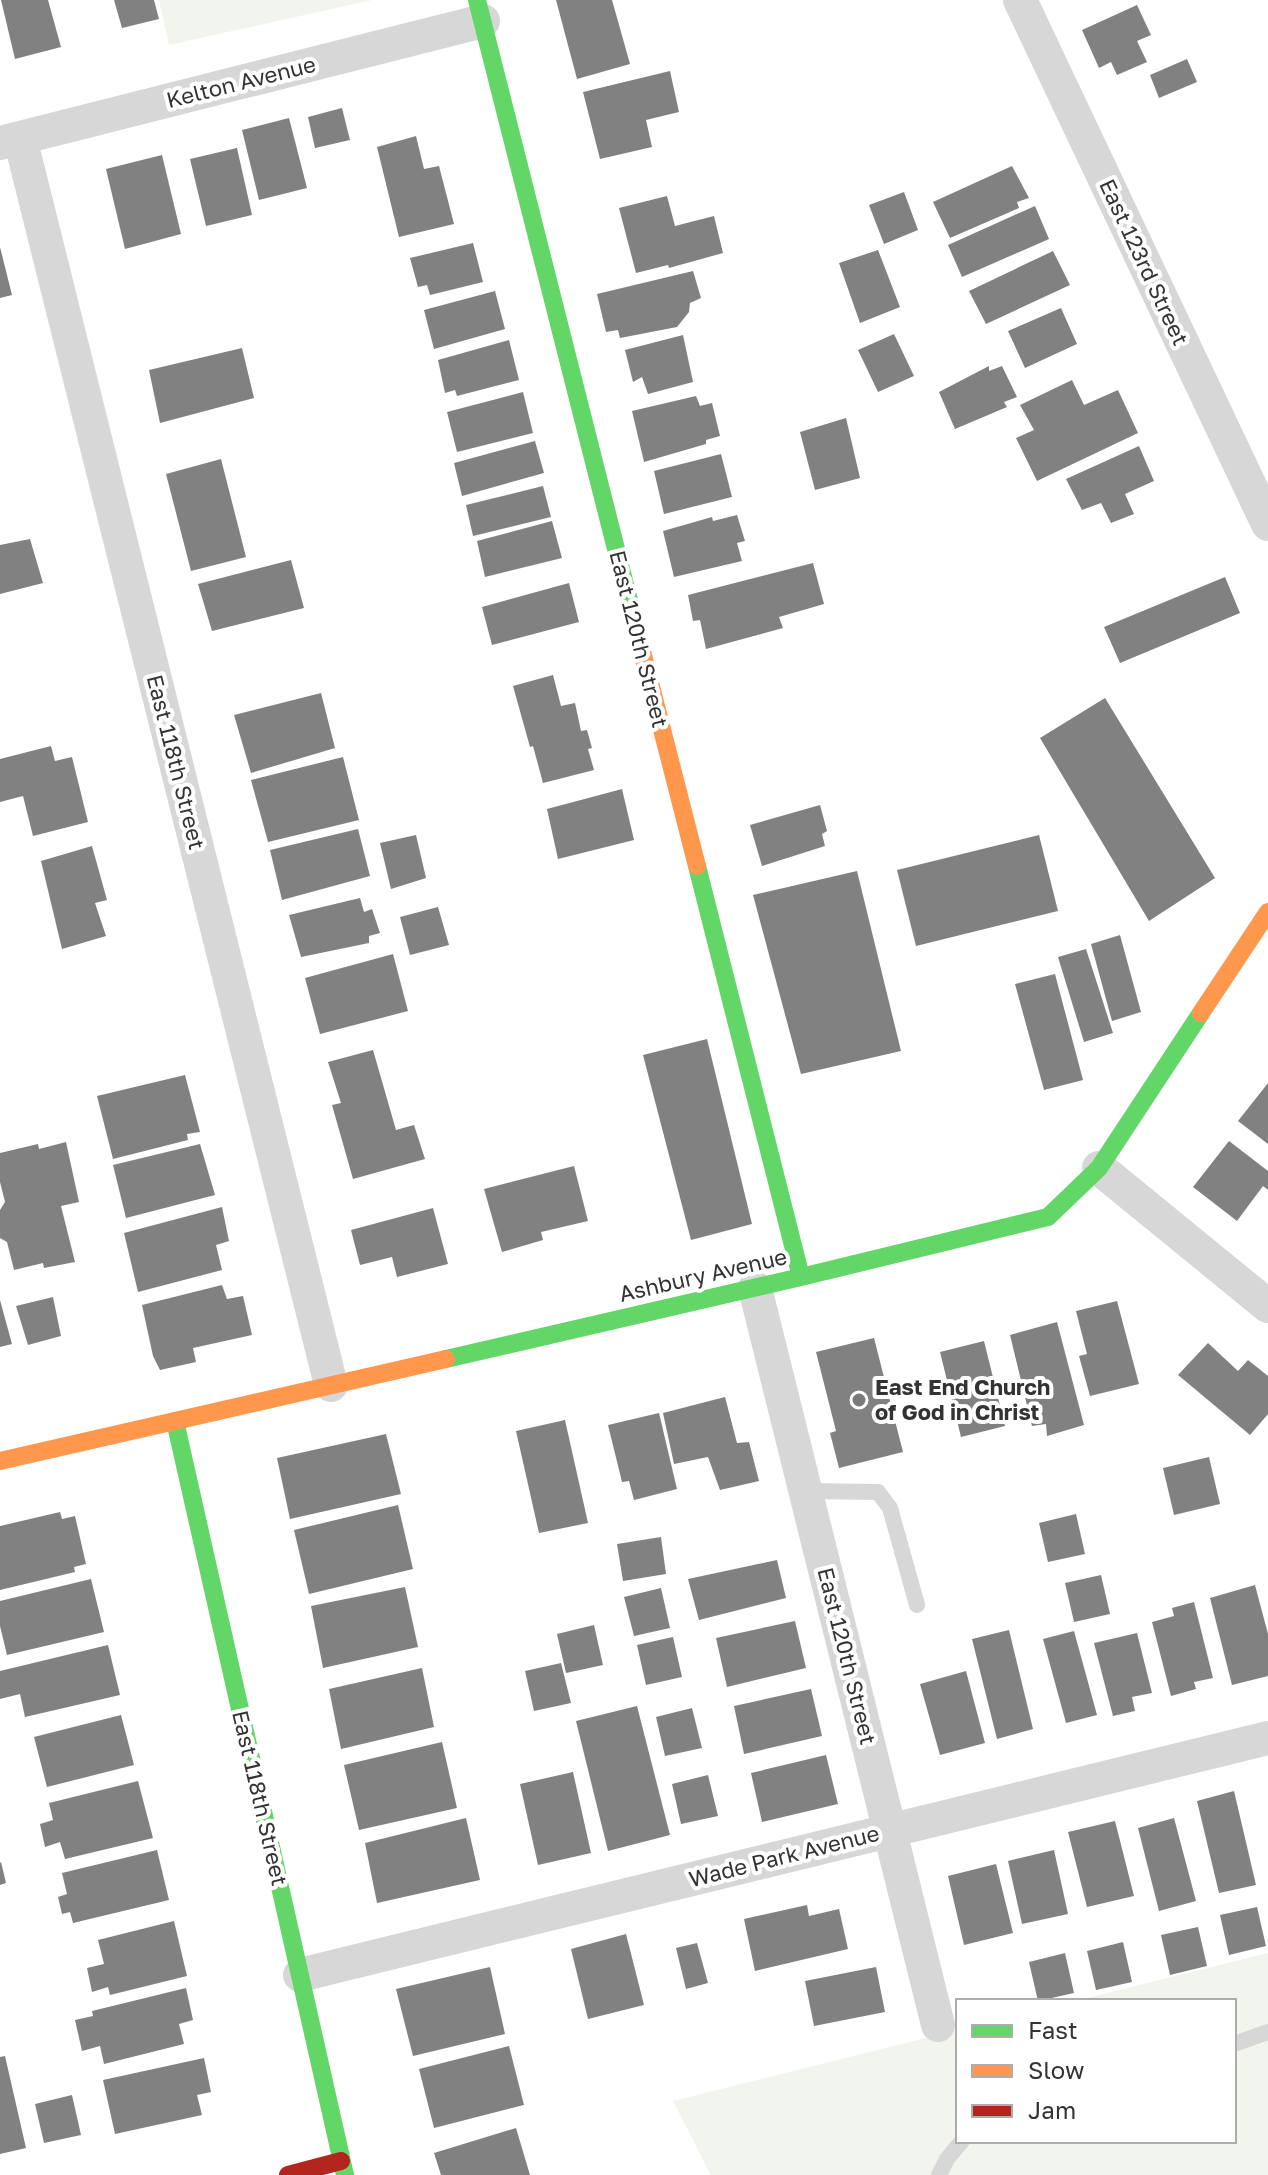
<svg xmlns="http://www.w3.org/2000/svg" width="1268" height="2175" font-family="'Golos Text',sans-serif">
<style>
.green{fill:#f1f5ed}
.building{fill:#818181}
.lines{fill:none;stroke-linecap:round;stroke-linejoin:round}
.lane{stroke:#d7d7d7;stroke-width:16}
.street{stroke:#d7d7d7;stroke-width:34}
.fast{stroke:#63d668;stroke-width:18}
.slow{stroke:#ff974d;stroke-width:18}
.jam{stroke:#b3261e;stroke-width:18}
.poi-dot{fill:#7a7a7a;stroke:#fff;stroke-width:3}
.labels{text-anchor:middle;stroke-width:8;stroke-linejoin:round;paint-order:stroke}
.street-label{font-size:22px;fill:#333;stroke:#fff}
.poi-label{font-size:22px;font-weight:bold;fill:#333;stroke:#fff;text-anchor:start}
</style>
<rect width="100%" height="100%" fill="#fff"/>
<path class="green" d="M159 0H372L169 45Z
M1268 1953V2175H711L673 2101 958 2030V2141H1234V2001H1075Z"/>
<path class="building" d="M1 0H48L61 47 15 59Z
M114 0H154L159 19 122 28Z
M556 0H612L630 64 577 79Z
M1137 5 1151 35 1137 41 1147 62 1117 75 1111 62 1099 68 1082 30Z
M1187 59 1197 82 1159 98 1150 75Z
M670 71 679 112 646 120 652 147 600 159 583 92Z
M342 108 350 140 315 148 308 117Z
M289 118 307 188 259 200 242 130Z
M416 136 424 169 439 166 454 224 399 237 377 147Z
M237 148 252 215 206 226 190 159Z
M162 155 181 234 125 249 106 169Z
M1012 166 1029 198 1017 202 1019 208 950 238 933 202Z
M904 192 918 230 884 244 869 205Z
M667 196 675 226 714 216 723 253 669 268 668 265 636 273 619 208Z
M1035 206 1049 239 962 277 948 245Z
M473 243 483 282 430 295 427 285 418 287 410 258Z
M0 247 12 295 0 298Z
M878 250 900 307 860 323 839 263Z
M1053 251 1070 285 986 324 969 291Z
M693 271 701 298 690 303 689 312 677 327 620 338 618 330 606 332 597 294Z
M495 291 505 329 434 349 424 310Z
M1061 308 1077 344 1025 368 1008 331Z
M894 334 914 376 878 392 858 350Z
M683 335 693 382 648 394 642 377 633 382 625 350Z
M509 340 519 380 457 396 455 390 445 393 438 360Z
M242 348 254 398 160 423 149 370Z
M989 366V371L1002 366 1017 397 1004 402 1007 407 955 429 939 392Z
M1072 380 1084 405 1118 390 1138 433 1037 481 1016 438 1034 430 1020 405Z
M523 392 533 433 457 452 447 412Z
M696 396 700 406 712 403 720 436 706 440V444L644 462 632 411Z
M846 418 860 478 815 490 800 432Z
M535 441 544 473 462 496 454 463Z
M1139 446 1154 481 1125 494 1134 514 1111 523 1101 503 1082 510 1066 479Z
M721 454 732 497 664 514 654 471Z
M221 459 246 557 191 571 166 474Z
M543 486 551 517 473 536 466 505Z
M737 515 745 541 737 543 742 561 674 577 663 531 712 517 713 521Z
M552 521 562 558 485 577 477 541Z
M30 539 43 583 0 594V545Z
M291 560 304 608 212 631 198 584Z
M813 563 824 604 779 617 783 628 706 649 700 620 693 621 688 595Z
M1225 577 1240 613 1120 663 1104 627Z
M569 583 579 622 492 645 482 607Z
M553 675 561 706 575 703 581 731 587 730 592 748 588 749 594 770 543 783 533 746 530 747 513 686Z
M321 693 335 748 251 773 234 715Z
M1105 698 1215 878 1149 921 1040 738Z
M51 746 55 761 72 757 88 822 33 836 23 796 0 802V759Z
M343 757 359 820 268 842 251 780Z
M622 789 634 840 558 859 547 809Z
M820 805 827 831 822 834 825 846 762 866 750 825Z
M358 829 370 876 282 900 270 850Z
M416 835 426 878 391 889 380 843Z
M1039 835 1058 911 916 946 897 870Z
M92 846 107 900 95 903 106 936 62 949 41 861Z
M857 871 901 1051 801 1074 753 895Z
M360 898 364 912 372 909 380 933 369 936V943L301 957 289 915Z
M438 907 449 945 410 955 400 917Z
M1120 935 1141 1012 1112 1021 1091 944Z
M1086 949 1113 1033 1084 1042 1058 957Z
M393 954 408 1011 320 1034 305 978Z
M1055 974 1083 1080 1044 1090 1015 984Z
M707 1039 752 1224 691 1240 643 1055Z
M373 1050 396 1130 414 1125 425 1159 353 1179 332 1105 341 1103 328 1062Z
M185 1075 200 1132 187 1134 188 1140 113 1159 97 1096Z
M1268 1083V1144L1238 1121Z
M1229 1141 1268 1171V1190L1263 1186 1237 1221 1193 1187Z
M66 1142 79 1202 61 1206 75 1262 44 1268 43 1263 14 1270 7 1242 0 1238V1210L5 1202 0 1182V1153L38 1144 39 1149Z
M200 1144 215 1195 126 1218 113 1165Z
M574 1166 588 1221 541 1232 543 1240 502 1252 484 1189Z
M222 1207 229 1241 216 1245 222 1270 138 1292 124 1233Z
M433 1208 448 1264 397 1277 392 1257 360 1265 351 1230Z
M222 1285 227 1299 243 1296 252 1335 193 1348 196 1362 160 1370 153 1356 142 1305Z
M53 1297 61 1336 28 1345 16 1306Z
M0 1300 12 1344 0 1347Z
M1117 1301 1139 1384 1090 1396 1079 1356 1087 1354 1076 1311Z
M1057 1322 1084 1425 1047 1436 1046 1424 1032 1426 1010 1335Z
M874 1338 903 1452 839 1468 830 1433 836 1431 816 1352Z
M984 1341 1005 1426 961 1437 940 1352Z
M1208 1343 1238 1371 1248 1360 1268 1376V1414L1250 1435 1178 1375Z
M725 1397 737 1443 749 1442 759 1481 720 1490 708 1457 674 1464 663 1413Z
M659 1413 677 1489 634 1500 629 1481 622 1482 608 1425Z
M565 1420 588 1523 539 1533 516 1431Z
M386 1434 401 1494 290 1519 277 1458Z
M1209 1457 1220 1504 1174 1515 1163 1468Z
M398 1505 413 1569 309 1594 294 1530Z
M60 1512 62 1519 75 1516 86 1564 74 1567 75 1572 0 1590V1526Z
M1076 1514 1085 1554 1048 1562 1039 1523Z
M661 1537 666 1574 623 1581 617 1544Z
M777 1560 786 1598 699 1620 688 1579Z
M1101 1575 1110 1614 1074 1622 1065 1583Z
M91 1579 104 1632 7 1655 0 1626V1601Z
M1255 1585 1268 1634V1676L1232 1685 1210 1598Z
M405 1587 418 1647 323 1668 311 1606Z
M661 1588 670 1628 634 1636 624 1597Z
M1194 1602 1213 1678 1194 1682 1196 1689 1171 1696 1152 1622 1174 1616 1172 1608Z
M795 1621 806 1668 727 1687 716 1638Z
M594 1625 603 1665 566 1673 557 1634Z
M1009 1630 1033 1729 997 1739 972 1639Z
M1074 1631 1097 1715 1066 1723 1043 1639Z
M1137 1633 1152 1693 1132 1697 1135 1711 1113 1716 1094 1643Z
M673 1637 682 1677 646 1685 637 1645Z
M108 1645 120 1695 25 1717 20 1694 0 1699V1671Z
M561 1663 571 1703 534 1711 525 1671Z
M422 1668 434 1727 341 1749 329 1689Z
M966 1671 985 1743 940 1755 920 1684Z
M811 1689 822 1736 744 1754 734 1706Z
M637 1706 670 1835 608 1851 576 1721Z
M692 1708 702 1748 665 1756 656 1717Z
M121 1715 134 1765 47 1787 34 1737Z
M442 1742 457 1808 359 1830 344 1765Z
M826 1755 838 1804 762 1822 751 1773Z
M573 1772 591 1853 538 1865 520 1784Z
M708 1775 718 1816 681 1824 672 1784Z
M138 1781 153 1838 65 1859 60 1842 45 1847 40 1824 53 1820 49 1803Z
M1234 1791 1256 1885 1219 1893 1197 1801Z
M466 1818 480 1880 377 1903 365 1843Z
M1174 1818 1196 1901 1159 1911 1138 1828Z
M1115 1821 1134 1896 1087 1907 1068 1832Z
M157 1850 169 1900 73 1923 70 1912 62 1914 58 1897 67 1894 62 1873Z
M1054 1850 1068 1914 1022 1924 1008 1861Z
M1 1862 6 1883 0 1885V1863Z
M996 1864 1013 1933 964 1945 948 1876Z
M807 1905 809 1916 839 1909 848 1949 755 1971 744 1919Z
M1257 1907 1266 1946 1229 1955 1220 1915Z
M174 1921 187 1976 110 1995 108 1987 92 1992 87 1968 104 1964 98 1940Z
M1198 1927 1207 1966 1170 1975 1161 1935Z
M626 1934 644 2005 588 2019 571 1949Z
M1123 1942 1132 1982 1096 1990 1087 1951Z
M697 1943 708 1983 686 1989 676 1948Z
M1065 1953 1074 1993 1038 2001 1029 1962Z
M490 1967 505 2034 413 2056 396 1989Z
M876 1967 885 2012 814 2026 805 1981Z
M186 1988 193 2020 179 2024 184 2044 104 2064 100 2046 82 2051 75 2020 93 2016 92 2011Z
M509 2046 524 2105 434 2128 419 2069Z
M5 2056 26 2148 0 2154V2057Z
M204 2058 211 2092 197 2095 202 2115 115 2134 103 2080Z
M72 2095 81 2135 44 2143 35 2104Z
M516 2128 530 2175H441L434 2153Z"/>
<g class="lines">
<path class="lane" d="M806 1491 878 1492 890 1508 917 1605
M1234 2044 1268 2032
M939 2175 947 2159 962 2141"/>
<path class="street" d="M1020 0 1268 524
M20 138 331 1385
M0 143 483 21
M1099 1168 1268 1306
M755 1288 938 2025
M300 1975 1268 1738"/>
<path class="fast" d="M477 0 635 624
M697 866 801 1277
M446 1359 801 1277 1048 1217 1099 1168 1201 1013
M175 1421 345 2175"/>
<path class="slow" d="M635 624 697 866
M1201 1013 1268 912
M0 1461 446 1359"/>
<path class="jam" d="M288 2175 341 2161"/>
</g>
<circle class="poi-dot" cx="859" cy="1400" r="8"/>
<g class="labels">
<g class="street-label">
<text transform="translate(241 82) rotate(-14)" y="8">Kelton Avenue</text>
<text transform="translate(1144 262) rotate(65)" y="8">East 123rd Street</text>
<text transform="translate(639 639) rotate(76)" y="8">East 120th Street</text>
<text transform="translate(176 762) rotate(76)" y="8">East 118th Street</text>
<text transform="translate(703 1275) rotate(-13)" y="8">Ashbury Avenue</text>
<text transform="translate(847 1656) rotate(76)" y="8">East 120th Street</text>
<text transform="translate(260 1798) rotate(77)" y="8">East 118th Street</text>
<text transform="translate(784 1856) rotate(-14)" y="8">Wade Park Avenue</text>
</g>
<g class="poi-label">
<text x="875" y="1395">East End Church<tspan x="875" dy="25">of God in Christ</tspan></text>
</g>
</g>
<rect x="956" y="1999" width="280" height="144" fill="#ffffff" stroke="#adadad" stroke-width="2"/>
<rect x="972" y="2025" width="40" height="12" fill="#63d668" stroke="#adadad" stroke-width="2"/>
<text x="1028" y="2039" font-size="24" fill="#333333">Fast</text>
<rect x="972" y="2065" width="40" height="12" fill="#ff974d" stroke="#adadad" stroke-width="2"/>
<text x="1028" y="2079" font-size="24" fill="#333333">Slow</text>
<rect x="972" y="2105" width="40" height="12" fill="#b3261e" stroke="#adadad" stroke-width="2"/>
<text x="1028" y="2119" font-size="24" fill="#333333">Jam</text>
</svg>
